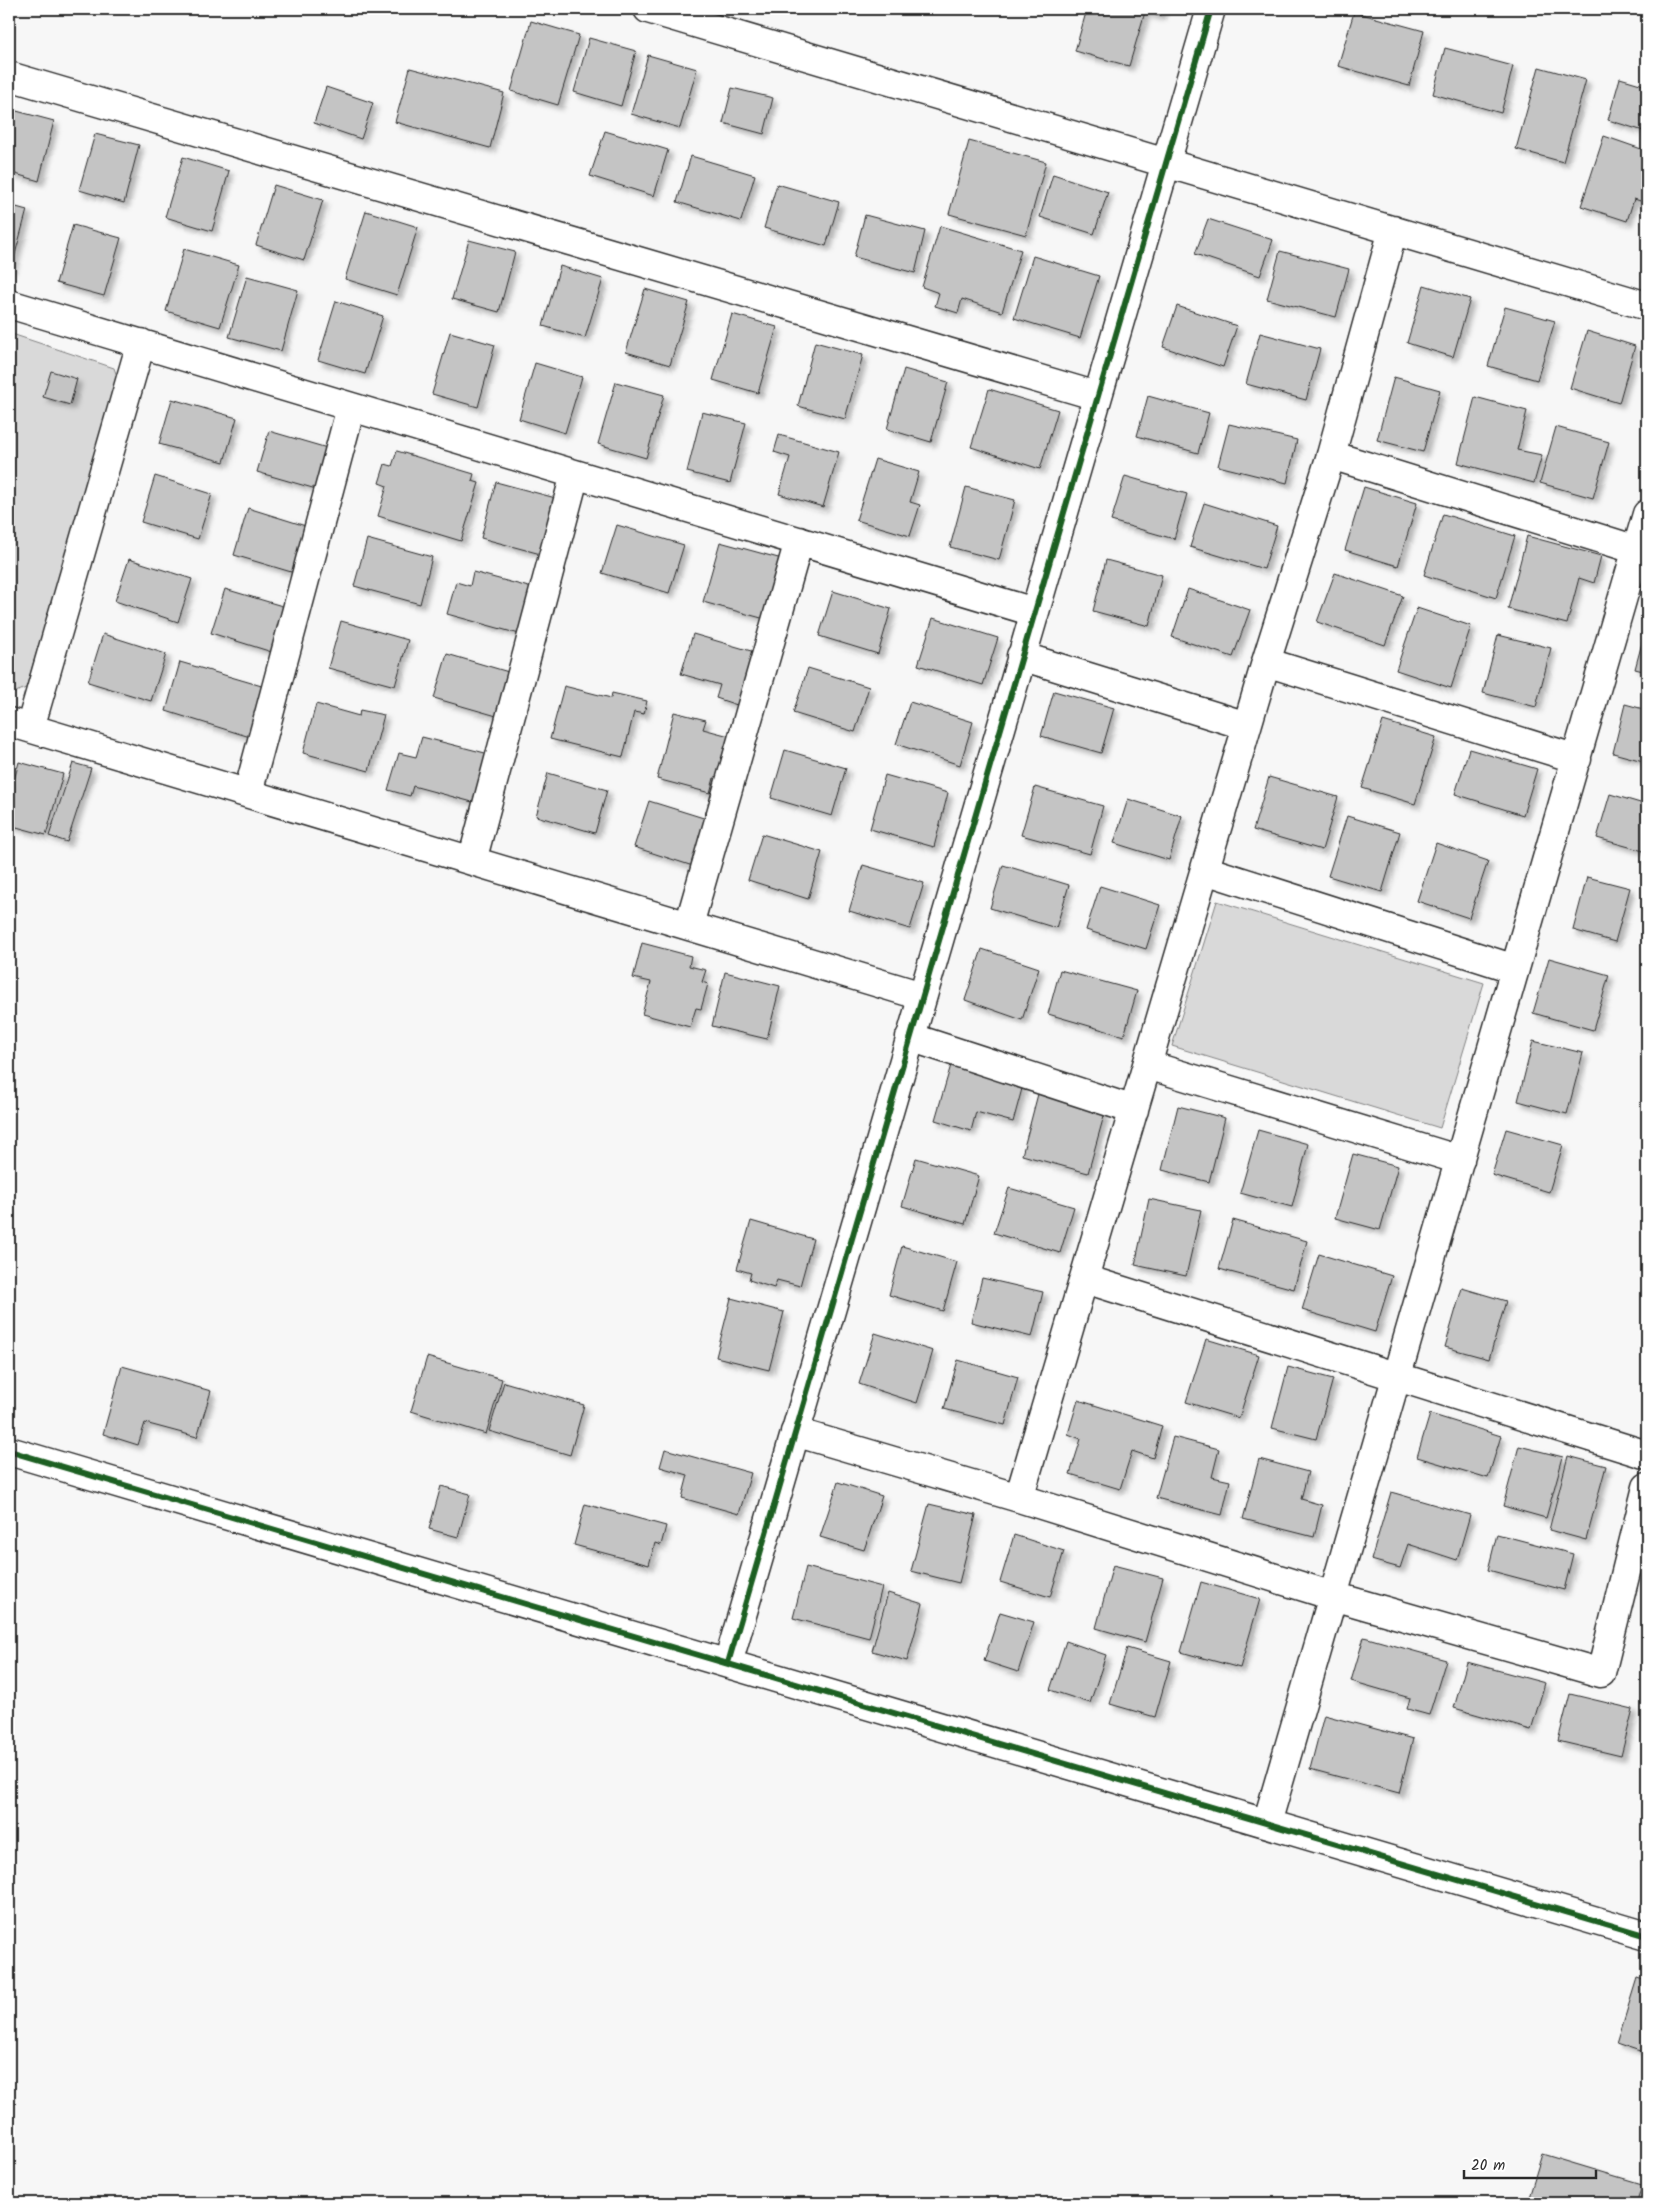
<svg xmlns="http://www.w3.org/2000/svg" width="1656" height="2212" font-family="Kalam,sans-serif">
<style>
.green{fill:#d9d9d9;stroke:#828282}
.building{fill:#c4c4c4;stroke:#2b2b2b;filter:url(#shadow)}
.lines{fill:none;stroke-linecap:round;stroke-linejoin:round}
.street-casing{stroke:#2b2b2b;stroke-width:31}
.street{stroke:#fff;stroke-width:28}
.cycleway-casing{stroke:#fff;stroke-width:9}
.cycleway{stroke:#1b5e20;stroke-width:6}
</style>
<defs>
<filter id="shadow"><feDropShadow dx="4.5" dy="4.5" stdDeviation="2.5" flood-color="#0004"/></filter>
</defs>
<rect width="100%" height="100%" fill="#f7f7f7"/>
<filter id="ink" filterUnits="userSpaceOnUse"><feTurbulence type="fractalNoise" baseFrequency=".02" numOctaves="2"/><feDisplacementMap in="SourceGraphic" scale="10" xChannelSelector="R" yChannelSelector="G"/><feConvolveMatrix kernelMatrix="1 2 1 2 8 2 1 2 1" color-interpolation-filters="sRGB"/></filter>
<g filter="url(#ink)">
<path class="green" d="M9 333 114 368 118 379 26 688 13 693 9 691Z
M1217 901 1484 983 1440 1128 1172 1046Z"/>
<path class="building" d="M1087 9H1162L1160 16 1145 12 1129 66 1075 51Z
M1354 12 1424 31 1409 86 1338 66Z
M531 21 579 35 558 105 511 91Z
M589 38 636 51 621 106 574 92Z
M1445 48 1513 66 1501 113 1433 94Z
M648 55 697 69 680 128 631 114Z
M1539 67 1586 80 1563 162 1516 149Z
M410 68 504 93 490 148 395 122Z
M1620 78 1647 86V132L1608 120Z
M326 87 373 103 361 139 314 123Z
M732 88 773 98 764 134 723 123Z
M9 109 54 121 39 181 9 172Z
M605 131 668 150 654 196 590 176Z
M95 134 139 145 124 203 79 190Z
M1604 136 1647 151V203L1634 199 1627 221 1581 206Z
M969 141 1046 162 1026 235 949 214Z
M691 156 755 175 741 221 677 202Z
M183 157 229 171 212 231 165 217Z
M1053 174 1108 192 1094 234 1040 217Z
M777 184 839 202 826 246 764 228Z
M274 185 323 200 304 260 256 245Z
M9 205 27 210 11 269 9 268Z
M366 211 418 227 397 295 345 279Z
M865 215 925 231 915 273 854 257Z
M1208 219 1273 240 1260 276 1195 254Z
M73 225 121 238 104 296 56 283Z
M940 226 1021 250 1002 312 962 299 958 313 935 306 939 293 922 287Z
M469 240 515 252 499 312 452 299Z
M184 249 239 265 220 327 166 311Z
M1280 251 1349 269 1336 317 1267 299Z
M1033 256 1099 276 1080 338 1014 318Z
M560 266 603 279 585 338 543 326Z
M247 276 298 290 281 351 229 337Z
M1424 285 1470 299 1453 357 1407 343Z
M645 289 689 302 670 365 626 352Z
M336 301 383 316 365 374 318 360Z
M1177 306 1237 326 1223 367 1163 347Z
M1505 307 1555 321 1537 380 1488 366Z
M732 314 777 327 758 393 713 380Z
M1587 331 1635 346 1619 403 1570 388Z
M450 332 495 345 478 407 432 394Z
M1260 333 1320 349 1306 400 1246 384Z
M815 342 863 355 845 419 798 406Z
M535 363 582 377 565 433 519 419Z
M904 369 948 382 931 442 887 429Z
M51 371 77 379 70 405 43 397Z
M1394 377 1440 390 1423 452 1377 440Z
M616 382 664 395 646 458 598 444Z
M989 389 1058 410 1040 469 971 447Z
M1148 396 1209 413 1198 453 1137 436Z
M1475 397 1527 411 1517 450 1542 455 1534 483 1458 463Z
M172 399 237 418 224 462 159 444Z
M702 412 746 423 730 483 687 472Z
M1229 424 1297 440 1287 483 1218 466Z
M1556 427 1609 442 1593 498 1540 483Z
M269 431 334 450 323 491 257 472Z
M779 435 839 452 823 507 779 494 790 457 774 452Z
M397 451 474 474 472 481 479 483 461 541 378 516 387 486 379 483 385 464 392 466Z
M875 459 919 472 910 502 920 505 910 536 856 520Z
M155 476 212 494 198 539 141 522Z
M1125 476 1187 494 1174 539 1111 521Z
M496 482 563 500 548 556 481 538Z
M966 487 1015 500 999 560 950 547Z
M1364 487 1417 503 1398 566 1345 550Z
M1204 503 1277 526 1264 569 1190 547Z
M248 508 312 528 298 574 234 555Z
M1443 514 1515 536 1496 598 1424 575Z
M617 525 684 545 669 593 602 573Z
M1527 536 1601 556 1594 583 1579 578 1567 624 1508 609Z
M367 539 432 557 420 604 354 586Z
M720 542 782 559 765 619 703 602Z
M129 559 192 579 178 622 115 601Z
M1106 560 1162 575 1149 626 1093 611Z
M473 572 536 589 523 635 447 614 456 582 470 586Z
M1335 573 1403 596 1385 645 1317 622Z
M225 589 289 608 275 653 211 633Z
M1188 589 1250 610 1233 657 1172 637Z
M833 591 891 609 878 654 819 636Z
M1417 608 1471 626 1451 688 1396 670Z
M933 618 998 638 983 685 918 665Z
M341 621 408 640 395 686 328 668Z
M1647 624V672L1635 669Z
M103 634 166 654 151 701 88 682Z
M693 634 758 653 743 707 716 698 720 685 681 674Z
M1498 635 1551 648 1536 707 1483 693Z
M447 654 512 673 500 717 434 698Z
M180 662 265 687 250 737 166 711Z
M808 668 869 687 855 732 793 713Z
M564 686 611 698 612 693 647 701 644 714 634 712 623 757 550 739Z
M1054 691 1114 708 1101 753 1041 736Z
M910 702 973 722 960 765 896 744Z
M316 704 359 716 360 710 384 715 369 771 303 753Z
M1625 704 1647 710V762L1613 753Z
M674 712 706 720 703 729 737 738 725 781 714 778 710 793 657 779Z
M1383 721 1436 737 1415 804 1362 788Z
M422 737 489 754 476 803 413 786 410 796 388 790 399 753 416 757Z
M1469 749 1537 769 1523 815 1455 794Z
M785 750 846 768 832 816 771 798Z
M19 762 63 774 46 835 9 825V798Z
M73 763 91 768 67 842 49 836Z
M548 773 607 790 595 833 536 816Z
M885 775 948 793 934 847 870 829Z
M1269 777 1338 797 1322 850 1253 830Z
M1035 787 1103 806 1090 854 1021 835Z
M1610 794 1647 805V852L1597 838Z
M1128 799 1182 816 1169 860 1114 843Z
M649 801 710 820 696 867 634 847Z
M1347 816 1400 832 1382 892 1328 876Z
M762 834 822 852 808 899 748 880Z
M1436 843 1488 861 1469 918 1417 901Z
M863 865 924 883 910 929 849 911Z
M1003 865 1069 885 1056 928 990 908Z
M1587 877 1630 888 1615 942 1573 930Z
M1100 886 1160 905 1146 949 1086 930Z
M642 943 691 956 689 966 706 970 702 982 708 984 701 1009 696 1008 690 1027 642 1014 651 982 633 978Z
M982 949 1039 968 1022 1020 965 1000Z
M1549 958 1609 975 1593 1030 1533 1013Z
M1060 970 1137 991 1124 1036 1048 1014Z
M725 972 780 986 767 1039 712 1026Z
M1533 1041 1583 1053 1567 1114 1518 1101Z
M951 1065 1023 1085 1013 1122 976 1112 971 1131 935 1120Z
M1038 1094 1105 1112 1088 1173 1022 1155Z
M1178 1106 1225 1118 1209 1182 1162 1170Z
M1506 1129 1563 1145 1549 1192 1492 1175Z
M1258 1130 1308 1144 1292 1207 1240 1193Z
M1353 1154 1398 1166 1380 1230 1335 1218Z
M916 1158 979 1176 965 1224 902 1206Z
M1009 1188 1074 1207 1060 1253 994 1233Z
M1149 1199 1201 1210 1186 1276 1135 1265Z
M1233 1220 1307 1241 1294 1289 1219 1269Z
M751 1221 813 1239 800 1286 777 1280 774 1288 749 1280 751 1273 737 1269Z
M902 1246 957 1262 943 1311 889 1295Z
M1319 1254 1392 1276 1375 1332 1302 1310Z
M982 1278 1043 1292 1032 1337 971 1322Z
M1462 1288 1506 1301 1489 1359 1445 1347Z
M731 1298 784 1312 769 1370 716 1357Z
M875 1333 933 1351 917 1403 859 1384Z
M1206 1339 1259 1355 1239 1418 1186 1402Z
M427 1357 502 1379 486 1434 411 1411Z
M958 1360 1018 1377 1005 1425 944 1409Z
M122 1366 211 1391 197 1437 145 1423 138 1445 103 1434Z
M1288 1367 1333 1379 1316 1439 1272 1428Z
M504 1382 584 1405 570 1455 489 1431Z
M1078 1400 1162 1426 1153 1458 1132 1451 1120 1489 1070 1474 1081 1439 1068 1434Z
M1430 1414 1501 1436 1488 1478 1417 1457Z
M1173 1437 1219 1449 1212 1477 1230 1481 1222 1515 1156 1498Z
M1519 1446 1563 1457 1546 1518 1503 1506Z
M665 1449 751 1473 739 1514 682 1498 688 1475 660 1467Z
M1568 1456 1606 1466 1586 1540 1549 1530Z
M1259 1459 1308 1472 1301 1499 1322 1505 1314 1537 1243 1519Z
M838 1482 882 1496 864 1550 820 1537Z
M441 1486 470 1494 458 1537 429 1529Z
M1391 1492 1470 1515 1457 1560 1408 1544 1400 1568 1371 1560Z
M585 1504 666 1526 661 1545 655 1543 649 1565 574 1545Z
M929 1504 976 1515 959 1583 911 1571Z
M1497 1534 1573 1554 1564 1590 1488 1570Z
M1014 1535 1064 1551 1050 1597 1000 1582Z
M1113 1565 1163 1578 1145 1642 1096 1628Z
M806 1567 882 1587 869 1638 793 1618Z
M1201 1582 1260 1599 1240 1668 1181 1652Z
M888 1593 923 1604 907 1661 872 1651Z
M1000 1612 1034 1622 1018 1672 984 1661Z
M1364 1637 1446 1660 1429 1715 1407 1709 1410 1698 1351 1681Z
M1066 1641 1106 1655 1090 1703 1050 1690Z
M1127 1648 1171 1661 1155 1717 1110 1704Z
M1467 1662 1545 1683 1531 1730 1454 1708Z
M1570 1694 1633 1709 1621 1756 1558 1741Z
M1324 1715 1413 1739 1399 1793 1310 1769Z
M1637 1978 1647 1981V2053L1617 2043Z
M1542 2154 1642 2184 1636 2203H1527Z"/>
<g class="lines">
<g class="street-casing">
<path id="street" d="M648 9 1647 306
M9 76 1097 396
M9 304 1034 612
M1331 455 1637 550
M1021 656 1247 726
M1266 662 1577 759
M9 722 922 996
M30 728 141 343
M248 793 351 407
M472 861 575 474
M1205 870 1515 969
M689 925 799 541
M910 1037 1134 1110
M1148 1065 1460 1160
M1085 1279 1647 1455
M795 1432 1019 1498 1333 1596 1601 1673 1647 1487
M9 1451 1647 1936
M1019 1498 1266 662 1331 455 1393 230
M728 1663 1211 9
M1267 1823 1647 514"/>
</g>
<use href="#street" class="street"/>
<g class="cycleway-casing">
<path id="cycleway" d="M9 1451 1647 1936
M728 1663 1211 9"/>
</g>
<use href="#cycleway" class="cycleway"/>
</g>
</g>
<rect width="1656" height="2212" fill="none" stroke="#fff" stroke-width="30"/>
<rect x="15" y="15" width="1626" height="2182" fill="none" stroke="#2b2b2b" stroke-width="2" filter="url(#ink)"/>
<path d="M1464 2170v8h132v-8" fill="none" stroke="#2b2b2b" stroke-width="2.5"/>
<text x="1471" y="2170" font-size="15" fill="#2b2b2b" stroke="#ffffff" stroke-width="4" paint-order="stroke">20 m</text>
</svg>
